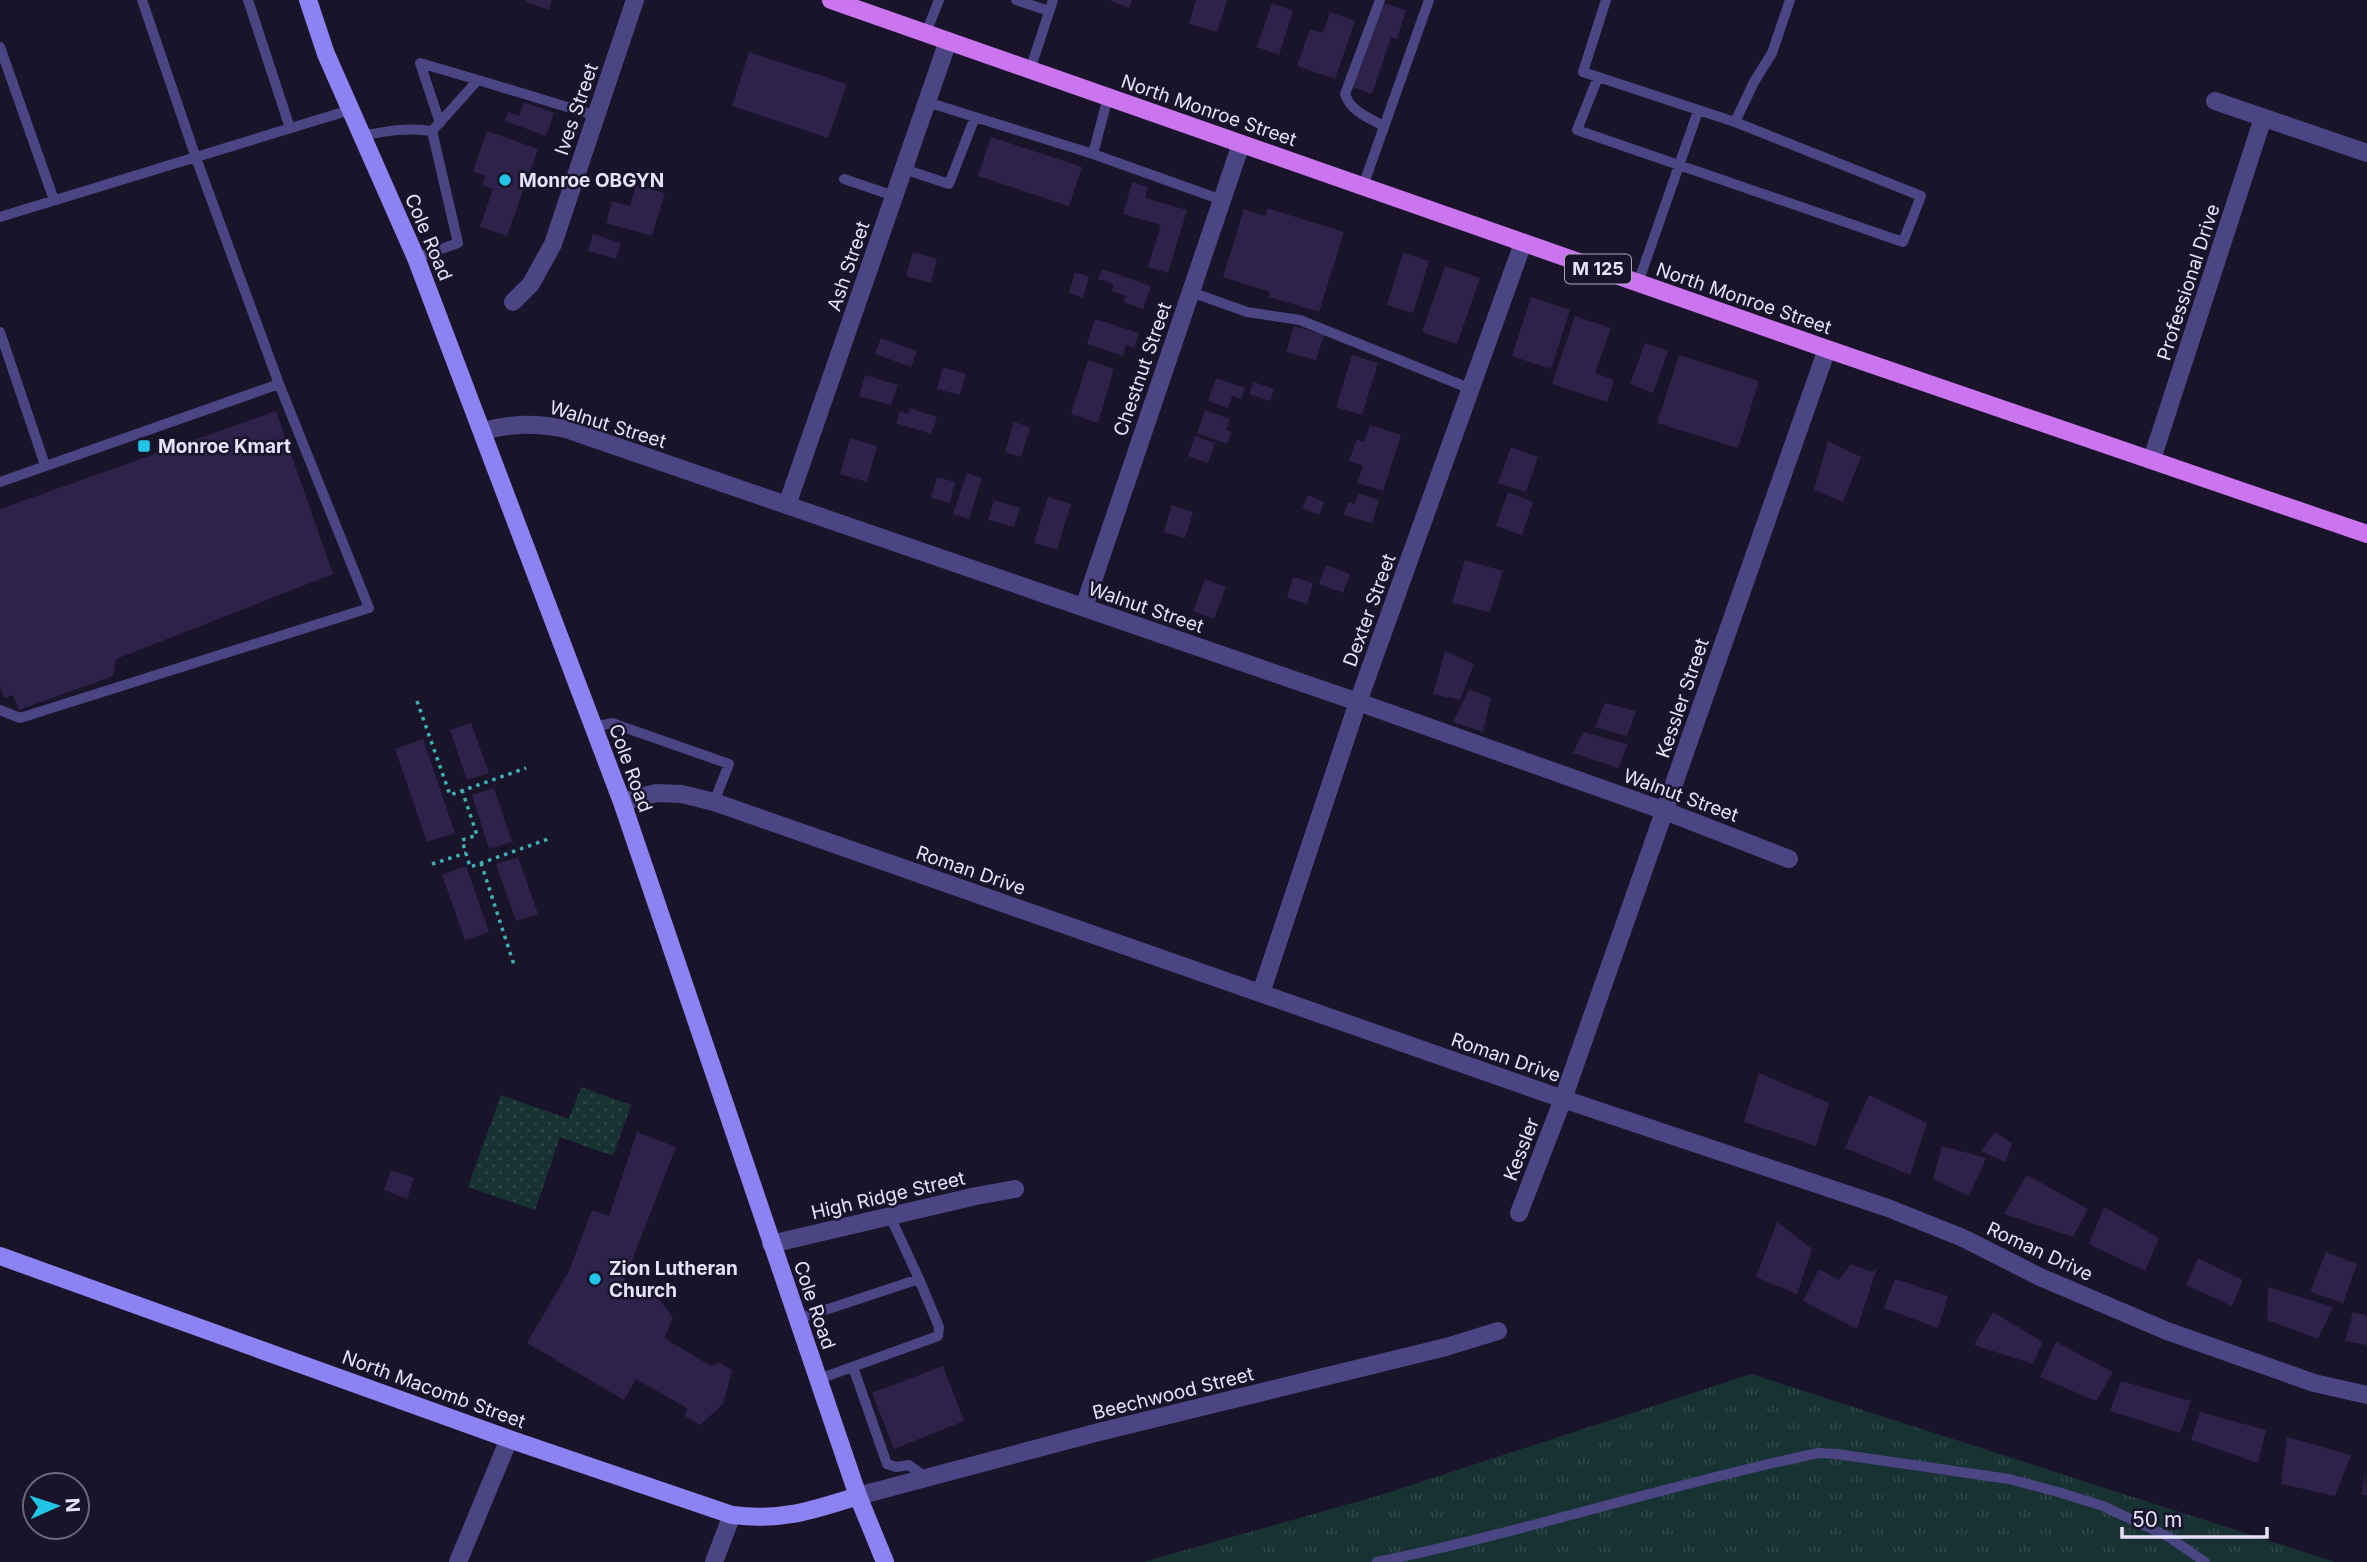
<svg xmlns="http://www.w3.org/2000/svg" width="2367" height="1562" font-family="Inter,sans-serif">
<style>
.grass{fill:url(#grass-tufts)}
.park{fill:url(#park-dots)}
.building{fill:#2d2249}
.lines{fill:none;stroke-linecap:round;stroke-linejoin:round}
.path{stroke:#3fb0b1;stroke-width:3.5;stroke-dasharray:3.5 5;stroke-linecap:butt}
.lane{stroke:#4b4584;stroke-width:10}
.street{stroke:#4b4584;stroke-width:18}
.secondary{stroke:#8d82f1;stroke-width:18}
.primary{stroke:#ca74ef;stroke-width:18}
.poi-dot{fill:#22c5e6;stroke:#1a142a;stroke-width:2.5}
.labels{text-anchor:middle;stroke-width:5;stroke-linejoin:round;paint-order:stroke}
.shield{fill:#1a142a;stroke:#a9a4bd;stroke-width:2}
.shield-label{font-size:18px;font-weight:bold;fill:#e6e1fc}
.street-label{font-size:19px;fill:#e6e1fc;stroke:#1a142a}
.poi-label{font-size:19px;font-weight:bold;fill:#e6e1fc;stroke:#1a142a;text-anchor:start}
</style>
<defs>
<pattern id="grass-tufts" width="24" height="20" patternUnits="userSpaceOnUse" patternTransform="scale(1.75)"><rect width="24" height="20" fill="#183233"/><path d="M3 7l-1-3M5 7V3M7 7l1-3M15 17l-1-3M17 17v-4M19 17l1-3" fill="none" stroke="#2e4647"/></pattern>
<pattern id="park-dots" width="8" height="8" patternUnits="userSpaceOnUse" patternTransform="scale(1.75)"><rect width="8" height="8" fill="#183233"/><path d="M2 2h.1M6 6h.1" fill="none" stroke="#2e4647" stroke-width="1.8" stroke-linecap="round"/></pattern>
</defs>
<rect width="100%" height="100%" fill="#1a142a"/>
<path class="grass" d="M1751 1374 2335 1562H1143L1381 1495Z"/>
<path class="park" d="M581 1087 631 1105 613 1156 560 1137 535 1210 468 1187 501 1095 569 1119Z"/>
<path class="building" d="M526 0H552L549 10 525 2Z
M1109 0H1132L1129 8Z
M1196 0H1227L1217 32 1189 24Z
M1381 2 1406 10 1397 39 1391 37 1372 94 1353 87Z
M1272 3 1293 11 1279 55 1257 47Z
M1330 12 1355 21 1335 79 1297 66 1310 29 1323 33Z
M749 52 847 84 828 138 732 106Z
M524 102 554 113 546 136 505 121 508 112 519 116Z
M487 131 538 149 507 236 480 227 493 189 482 185 485 176 473 171Z
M991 137 1082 167 1069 206 978 176Z
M1132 182 1148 187 1145 198 1187 210 1168 273 1148 267 1161 225 1123 214Z
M636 185 665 193 652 236 606 223 612 201 630 206Z
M1267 208 1344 232 1319 312 1269 297 1270 292 1223 277 1244 209 1265 216Z
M593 234 621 243 616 259 588 251Z
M913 252 937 259 931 283 906 276Z
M1403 253 1429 261 1413 313 1387 305Z
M1445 266 1480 278 1457 344 1422 332Z
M1102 269 1151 286 1143 309 1124 302 1126 296 1112 291 1114 284 1098 279Z
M1075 272 1089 277 1083 298 1069 293Z
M1531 297 1570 310 1551 369 1512 356Z
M1575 316 1611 328 1595 373 1614 380 1607 402 1552 384Z
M1095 319 1139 333 1134 348 1126 345 1123 356 1087 344Z
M1294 326 1324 335 1316 360 1286 352Z
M881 338 917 351 911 367 875 354Z
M1645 343 1668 351 1653 393 1630 384Z
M1352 355 1378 363 1362 415 1336 407Z
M1679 355 1759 381 1738 448 1657 423Z
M1088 360 1114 369 1098 423 1071 414Z
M943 367 966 374 960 395 937 389Z
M865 375 898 385 891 405 859 396Z
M1216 378 1245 388 1241 399 1232 396 1228 408 1208 401Z
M1254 382 1274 389 1270 401 1249 394Z
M910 408 937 417 931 434 896 423 900 411 908 414Z
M1205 410 1230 419 1226 430 1232 432 1227 444 1197 433Z
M276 411 333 574 116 659 113 676 19 710 13 695 4 698 0 685V509Z
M1014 422 1030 427 1021 457 1005 452Z
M1370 425 1401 435 1383 491 1357 483 1363 466 1349 461 1357 439 1364 442Z
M1195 436 1215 443 1208 463 1188 456Z
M850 438 877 446 867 482 840 474Z
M1828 441 1861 457 1843 502 1814 490Z
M1511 447 1538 457 1526 492 1498 483Z
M967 473 982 478 969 519 953 514Z
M937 477 955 482 950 503 931 498Z
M1508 492 1533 502 1522 535 1496 526Z
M1358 493 1379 500 1372 523 1344 515 1348 502 1355 504Z
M1308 495 1324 502 1319 515 1302 508Z
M1048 497 1071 504 1057 550 1034 543Z
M994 500 1020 508 1014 527 988 520Z
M1172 505 1193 512 1185 538 1164 532Z
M1465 560 1503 571 1490 612 1452 603Z
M1326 565 1350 574 1343 593 1319 584Z
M1293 577 1313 583 1307 604 1287 598Z
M1205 579 1226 587 1214 619 1193 611Z
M1445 651 1474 664 1460 700 1433 694Z
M1469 689 1491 698 1483 732 1453 722Z
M1605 703 1636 711 1627 736 1595 727Z
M471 723 489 773 467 780 450 730Z
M1583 732 1628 744 1618 768 1573 753Z
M423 739 455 833 427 842 395 749Z
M494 788 512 842 489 849 472 795Z
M518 857 538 914 516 921 496 864Z
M466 866 489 932 465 940 442 875Z
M1759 1073 1829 1103 1816 1146 1744 1122Z
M1869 1095 1927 1123 1910 1175 1845 1148Z
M637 1132 676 1147 622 1286 658 1297 673 1318 664 1338 711 1366 719 1362 732 1370 723 1404 700 1425 685 1416 687 1408 636 1379 624 1400 527 1343 569 1271 592 1210 609 1216Z
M1995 1132 2012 1143 2006 1162 1981 1151Z
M1942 1146 1986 1158 1969 1196 1933 1179Z
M391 1170 414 1178 407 1199 384 1190Z
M2027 1175 2088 1209 2073 1237 2004 1214Z
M2104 1207 2159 1238 2145 1271 2089 1244Z
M1777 1222 1812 1249 1797 1294 1756 1277Z
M2326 1252 2357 1264 2343 1303 2310 1292Z
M2198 1258 2243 1280 2232 1306 2186 1285Z
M1851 1264 1872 1272 1877 1268 1857 1329 1803 1301 1819 1269 1839 1280Z
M1895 1279 1948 1296 1938 1328 1884 1308Z
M2268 1287 2333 1307 2318 1339 2267 1320Z
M1993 1312 2043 1342 2033 1364 1974 1345Z
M2353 1312 2367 1316V1345L2345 1341Z
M2056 1342 2113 1372 2096 1401 2040 1377Z
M943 1366 964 1421 894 1449 872 1393Z
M2121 1381 2191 1401 2180 1433 2110 1411Z
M2200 1412 2266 1430 2258 1463 2191 1440Z
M2287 1437 2351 1455 2335 1496 2281 1484Z
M2365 1473 2367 1495H2362Z"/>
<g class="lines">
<path class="path" d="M417 701 450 795 526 768
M462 790 477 835 462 840 470 867 551 838
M481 863 515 968
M432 864 466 853"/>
<path class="lane" d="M248 0 290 128
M1016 0 1049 11
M1380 0 1345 94C1351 112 1369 118 1384 126
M1606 0 1583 72 1735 122 1754 82 1772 53 1790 0
M926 33 939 0
M0 47 54 200
M1030 70 1053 0
M1598 77 1577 130 1903 242 1921 196 1735 122
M927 102 1093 154 1222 200
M440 123 420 63 478 80
M362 136C386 131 408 127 432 131
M1093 154 1108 97
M904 169 949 184 975 117
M844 179 894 196
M1363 186 1429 0
M0 217 350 110
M416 258 458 243 432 131 478 80 597 116
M1638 283 1698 111
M1191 292 1247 312 1300 320 1471 389
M0 332 45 465
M0 482 279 384 196 158 142 0
M0 710 20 718 369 608 279 384
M594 727 612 723 729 764 714 802
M798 1319 919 1279 890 1216
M853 1367 887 1464 896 1467 909 1465 926 1478
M819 1379 938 1336 939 1327 919 1279
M1377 1562C1525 1532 1670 1484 1818 1453L1837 1454 2009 1479 2058 1492 2103 1506 2169 1537 2205 1562"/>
<path class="street" d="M2215 101 2367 153
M513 302 531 284 553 244 635 0
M483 431C514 423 535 423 566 429L1358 702 1665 811 1789 859
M2152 459 2263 118
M787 505 948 41
M1084 607 1241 144
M622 802 656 793 682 794 714 802 1563 1099 1888 1208 1963 1238 2040 1277 2167 1331 2314 1383 2367 1395
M1261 993 1358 702 1523 243
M1519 1213 1563 1099 1827 349
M771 1244 976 1196 1015 1189
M858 1496 1095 1433 1446 1347 1498 1331
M458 1562 509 1439
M714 1562 732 1515"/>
<path class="secondary" d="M308 0 326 54 416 258 622 802 858 1496 885 1562
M0 1256 509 1439 732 1515C781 1521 811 1511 858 1496"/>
<path class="primary" d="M831 0 1827 349 2367 534"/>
</g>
<g class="poi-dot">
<circle cx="505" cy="180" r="7"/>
<rect x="137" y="439" width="14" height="14" rx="3.5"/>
<circle cx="595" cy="1279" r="7"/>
</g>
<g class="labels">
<rect class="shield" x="1565" y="254.5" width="66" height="29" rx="5"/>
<g class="shield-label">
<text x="1598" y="275">M 125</text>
</g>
<g class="street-label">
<text transform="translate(576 109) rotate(-71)" y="7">Ives Street</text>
<text transform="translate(1209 110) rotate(19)" y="7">North Monroe Street</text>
<text transform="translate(429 237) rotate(67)" y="7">Cole Road</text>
<text transform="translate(848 266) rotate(-71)" y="7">Ash Street</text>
<text transform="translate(2188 282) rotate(-72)" y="7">Professional Drive</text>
<text transform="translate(1744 298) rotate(19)" y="7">North Monroe Street</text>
<text transform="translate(1142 369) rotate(-71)" y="7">Chestnut Street</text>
<text transform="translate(608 424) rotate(17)" y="7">Walnut Street</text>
<text transform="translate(1146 607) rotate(19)" y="7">Walnut Street</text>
<text transform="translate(1369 610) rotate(-70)" y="7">Dexter Street</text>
<text transform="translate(1682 698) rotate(-71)" y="7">Kessler Street</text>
<text transform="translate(631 768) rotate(70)" y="7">Cole Road</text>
<text transform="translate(1681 795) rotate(20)" y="7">Walnut Street</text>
<text transform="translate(971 870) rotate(19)" y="7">Roman Drive</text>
<text transform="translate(1506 1057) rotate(19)" y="7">Roman Drive</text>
<text transform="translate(1521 1149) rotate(-69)" y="7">Kessler</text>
<text transform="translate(888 1195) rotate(-13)" y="7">High Ridge Street</text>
<text transform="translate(2040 1251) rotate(25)" y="7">Roman Drive</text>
<text transform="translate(815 1305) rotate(71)" y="7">Cole Road</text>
<text transform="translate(434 1389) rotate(20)" y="7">North Macomb Street</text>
<text transform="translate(1173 1393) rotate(-14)" y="7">Beechwood Street</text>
</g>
<g class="poi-label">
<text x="519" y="187">Monroe OBGYN</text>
<text x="158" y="453">Monroe Kmart</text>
<text x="609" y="1275">Zion Lutheran<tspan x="609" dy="22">Church</tspan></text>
</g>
</g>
<g transform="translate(56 1506) rotate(87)"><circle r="33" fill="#1a142a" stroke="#6c667e" stroke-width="2"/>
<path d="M0-5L12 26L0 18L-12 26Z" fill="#22c5e6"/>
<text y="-10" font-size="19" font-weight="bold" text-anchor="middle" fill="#e6e1fc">N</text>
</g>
<path d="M2122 1527v10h145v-10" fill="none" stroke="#e6e1fc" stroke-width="3.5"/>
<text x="2132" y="1527" font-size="21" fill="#e6e1fc" stroke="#1a142a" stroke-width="5" paint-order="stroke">50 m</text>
</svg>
